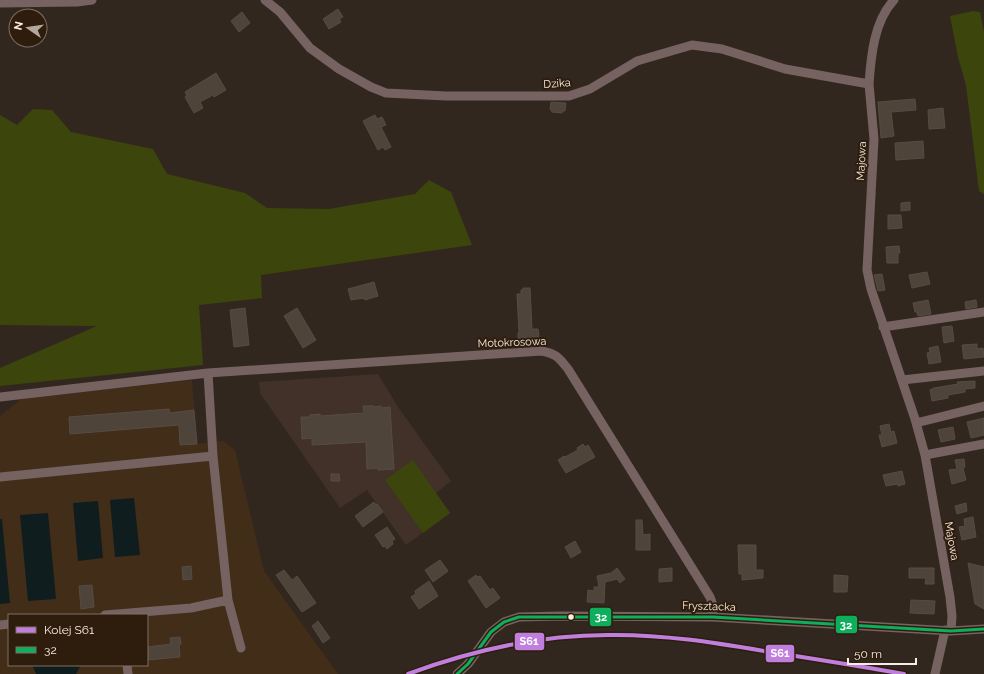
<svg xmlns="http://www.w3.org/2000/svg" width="984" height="674" font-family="Raleway,sans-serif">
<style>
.commercial{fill:#413128}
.built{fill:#422d19;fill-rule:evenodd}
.green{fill:#3c460c}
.water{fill:#0f1d1e}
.building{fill:#4f443a;stroke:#564c45}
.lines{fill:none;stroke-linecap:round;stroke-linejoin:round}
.minor{stroke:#766261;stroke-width:9}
.bus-1-casing{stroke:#2e1d0d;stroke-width:6}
.bus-1{stroke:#0daf5c;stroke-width:3}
.rail-1-casing{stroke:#2e1d0d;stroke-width:7}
.rail-1{stroke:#c07fdc;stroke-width:4}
.bus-dot{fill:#f9ede2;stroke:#2e1d0d;stroke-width:1.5}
.labels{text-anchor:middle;stroke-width:4;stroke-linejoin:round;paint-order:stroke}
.street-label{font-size:11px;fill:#f9ede2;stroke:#2e1d0d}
.line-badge{stroke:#2e1d0d;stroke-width:1.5}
.badge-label{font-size:11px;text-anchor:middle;font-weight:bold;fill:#fff}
</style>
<rect width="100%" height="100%" fill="#31271e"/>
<path class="commercial" d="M378 374 398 407 451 481 436 493 450 513 406 545 367 490 340 508 260 393 259 382Z"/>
<path class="built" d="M192 380 197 444 223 441 235 450 264 571 338 674H0V416L23 398ZM9 615H147V665H9Z"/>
<path class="green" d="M973 11 980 12 984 32V194L979 191 966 85 958 57 950 16Z
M33 109 52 110 71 132 153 149 167 174 245 193 267 208 329 209 415 194 429 180 451 192 472 245 261 275 262 298 199 305 203 365 0 386V368L97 326 0 325V115L17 125Z
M413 460 450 513 423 533 385 480Z"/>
<path class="water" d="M134 498 140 555 115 557 110 500Z
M98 501 103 558 78 561 73 503Z
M48 513 56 599 28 601 20 515Z
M0 519H2L10 603 0 604Z
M32 665H81L76 674H36Z"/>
<path class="building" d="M338 9 343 17 339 19 341 22 329 29 323 19Z
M242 12 250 23 239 32 231 21Z
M216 73 226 90 214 97 213 95 200 102 203 108 194 113 185 97 187 96 185 92Z
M915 99 916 110 891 112 894 136 881 138 878 102Z
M551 102 566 103 565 111H562V113L552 112 550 109Z
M943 108 945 128 929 129 928 110Z
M375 115 377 119 382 117 386 125 381 127 391 147 385 150 383 147 378 150 363 121Z
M923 141 924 158 896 160 895 143Z
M910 202V210L901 211V203Z
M888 215H901L902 228 888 229Z
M899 246 900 253H898V263H887L886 247Z
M927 272 930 284 912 288 909 275Z
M882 274 885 290 878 291 874 275Z
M374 282 378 296 365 300 364 298 351 300 348 289Z
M523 288H530L532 329H538L539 337H532V340L518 341V333L519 332 517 294H521V290H523Z
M928 300 931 314 918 316 917 312H915L913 303Z
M976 300 977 307 966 309 965 302Z
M245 308 249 345 234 347 230 310Z
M297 308 316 340 303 348 284 316Z
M952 326 954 341 944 343 942 327Z
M977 344V349L983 348 984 357 964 359 962 345Z
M938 346 941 362 929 364 927 353 930 352 929 348Z
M975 381V388L965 389V392L948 395V398L932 401 930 390 934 388 958 384 957 382Z
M363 406H374L375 407 381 406V408L390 407 394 469 378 470V468L367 469 366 442 312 445V438L302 439 301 417H310V415L320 414V416L364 413Z
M169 409 170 413 194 410 197 444 180 445 179 425 70 434 69 417Z
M984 418V435L971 438 967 422Z
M889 424 891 432 894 431 897 443 882 447 879 435H882L880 426Z
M953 427 955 439 941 442 938 430Z
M583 444 585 447 588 445 595 457 566 473 558 460 564 456 565 457 578 450 577 448Z
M964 459 965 467 963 468 966 480 952 484 949 470 957 469 955 460Z
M902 471 905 484 898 486V484L886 486 883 475Z
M331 474H339L340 481H331Z
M374 502 376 505 377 504 383 512 363 527 355 516Z
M966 503 967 511 957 514 955 506Z
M973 517 976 537 962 540 959 527 965 526 964 519Z
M636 520H642L643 535 650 534V550H636Z
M387 527 395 539 392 541 393 544 387 549 385 546 383 547 375 535Z
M575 541 581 552 571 558 565 547Z
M738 545H756V570H763V578L742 580V574H739Z
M440 560 448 571 433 582 425 570Z
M968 563 984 567V609L975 604Z
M191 566 192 579 183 580 182 567Z
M617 568 625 579 620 583 617 579 605 582 604 603 587 602 588 590 594 591V587H599L597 576 611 573Z
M672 568V581L659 582V569Z
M909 568H934V584H925L926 578H909Z
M284 570 292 580 297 576 316 603 302 612 276 575Z
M476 575 477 577 480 576 490 590 493 588 500 598 486 608 468 581Z
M834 575 848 576 847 592H834Z
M429 581 438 596 419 609 411 597 416 594 415 591Z
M92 585 94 607 81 609 79 586Z
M911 600 935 601 934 614 910 613Z
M318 621 330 638 323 643 312 626Z
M180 637 181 644 179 645 180 657 147 660V647L171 644 170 638Z"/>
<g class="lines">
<path class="minor" d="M265 0 280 12 310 48 339 69 371 87 386 93 446 96H569L590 89 637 61 692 45 722 49 785 69 869 84
M894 0C874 21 871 56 869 84L874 139 867 270 871 289 915 419 925 455 950 597 952 616 951 631
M0 3 77 2 92 0
M883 327 984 312
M208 373 213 456 228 600 241 648
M902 380 984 371
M0 397 208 373 542 351C557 354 559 358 568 369L710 597 713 605V617
M916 423 984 406
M925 455 984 444
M0 477 213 456
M105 615 191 608 228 600
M0 625 9 624
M127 665 128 674
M457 674 468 664 491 632 504 622 519 617 561 616 713 617 951 631 984 629
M935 674 945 630"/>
<g class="bus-1-casing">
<path id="bus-1" d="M457 674 468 664 491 632 504 622 519 617H713L951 631 984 629"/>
</g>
<use href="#bus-1" class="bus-1"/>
<g class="rail-1-casing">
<path id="rail-1" d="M408 674C473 650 539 635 608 635 663 634 716 643 770 652 815 659 859 666 904 674"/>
</g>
<use href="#rail-1" class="rail-1"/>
</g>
<circle class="bus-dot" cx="571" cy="617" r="3.5"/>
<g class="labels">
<g class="street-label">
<text transform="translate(557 83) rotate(-4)" y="4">Dzika</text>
<text transform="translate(861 161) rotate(-87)" y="4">Majowa</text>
<text transform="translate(512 342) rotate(-2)" y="4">Motokrosowa</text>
<text transform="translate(952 541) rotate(80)" y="4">Majowa</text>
<text transform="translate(709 606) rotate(2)" y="4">Frysztacka</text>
</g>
</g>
<g class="line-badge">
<rect x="589" y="607" width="23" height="20" rx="4" fill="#0daf5c"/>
<rect x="835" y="615" width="23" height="19" rx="4" fill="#0daf5c"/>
<rect x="514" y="632" width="31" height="19" rx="4" fill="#c07fdc"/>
<rect x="765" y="644" width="30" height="19" rx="4" fill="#c07fdc"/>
</g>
<g class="badge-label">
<text x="601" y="621">32</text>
<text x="846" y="629">32</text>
<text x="529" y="645">S61</text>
<text x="780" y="657">S61</text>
</g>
<rect x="8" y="614" width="140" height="52" fill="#2e1d0d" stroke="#7f7062"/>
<rect x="16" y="627" width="20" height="6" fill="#c07fdc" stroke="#7f7062"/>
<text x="44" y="634" font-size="12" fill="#f9ede2">Kolej S61</text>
<rect x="16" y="647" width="20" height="6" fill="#0daf5c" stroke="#7f7062"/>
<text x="44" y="654" font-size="12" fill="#f9ede2">32</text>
<g transform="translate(28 28) rotate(283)"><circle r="19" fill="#2e1d0d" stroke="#7f7062"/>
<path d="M0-3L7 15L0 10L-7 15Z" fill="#b3a89d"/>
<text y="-6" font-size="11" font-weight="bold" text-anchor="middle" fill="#f9ede2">N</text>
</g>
<path d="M848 658v6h68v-6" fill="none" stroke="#f9ede2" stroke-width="2"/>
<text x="854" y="658" font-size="12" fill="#f9ede2" stroke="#2e1d0d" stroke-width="3" paint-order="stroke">50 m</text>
</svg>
